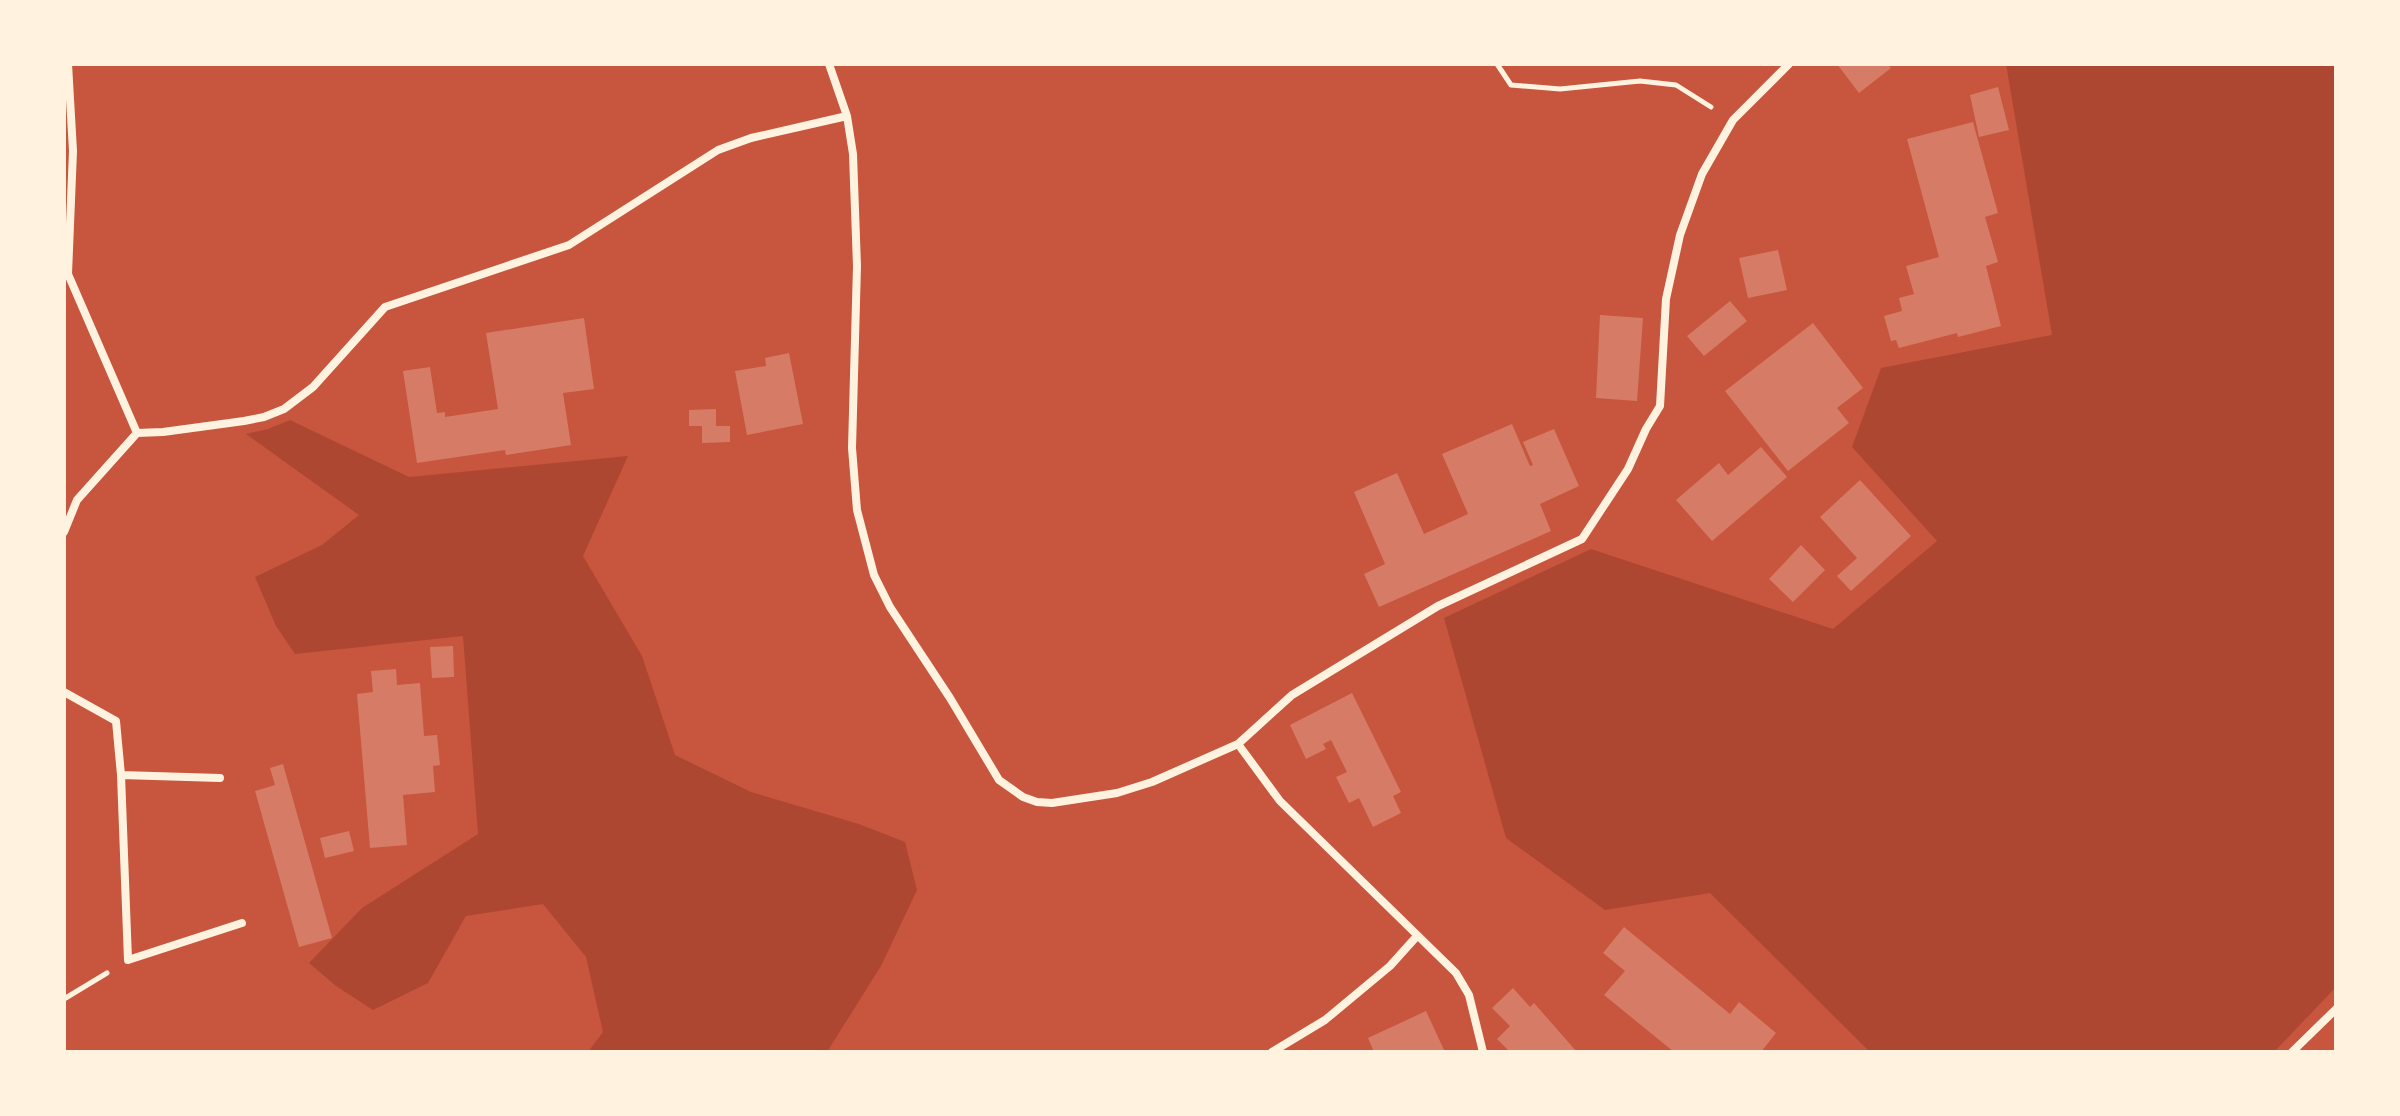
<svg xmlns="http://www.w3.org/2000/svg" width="2400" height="1116" font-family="'Varela Round',sans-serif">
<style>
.green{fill:#ae4732}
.building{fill:#d67c66}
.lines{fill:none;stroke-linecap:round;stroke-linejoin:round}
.path{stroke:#fff3e0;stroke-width:5}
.minor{stroke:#fff3e0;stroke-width:8}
</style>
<rect width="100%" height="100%" fill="#c8553d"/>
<path class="green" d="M2006 64H2336V987L2274 1052H1870L1710 893 1605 910 1506 838 1444 618 1591 549 1833 629 1937 541 1852 447 1881 368 2052 335Z
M290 420 409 477 628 456 583 556 642 656 675 755 751 792 859 824 905 842 917 890 881 966 827 1052H588L603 1032 586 957 543 904 466 916 428 983 373 1010 336 986 309 963 362 908 478 834 463 636 295 654 276 626 255 577 322 545 359 515 246 434 268 429Z"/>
<path class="building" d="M1837 64H1887L1891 68 1859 93Z
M1998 87 2009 130 1979 137 1970 95Z
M1973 122 1998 213 1985 217 1998 262 1986 266 2001 326 1958 337 1957 333 1899 348 1896 340 1891 341 1884 316 1902 311 1899 298 1914 294 1906 266 1939 257 1907 139Z
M1778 250 1787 290 1748 298 1739 258Z
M1730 301 1747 321 1704 356 1687 336Z
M1600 315 1643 318 1637 401 1596 398Z
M584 318 594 389 563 393 571 445 506 455 505 450 417 463 403 371 430 367 437 413 445 412V417L498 409 486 333Z
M1813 323 1863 388 1837 408 1849 423 1788 471 1725 391Z
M789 353 803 424 747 435 735 371 766 366 765 358Z
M716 409V426H730V442L702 443V426H689V410Z
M1512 424 1530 466 1533 465 1523 442 1554 429 1579 486 1540 504 1551 531 1379 607 1364 574 1385 564 1354 492 1397 473 1424 534 1468 514 1442 454Z
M1761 447 1787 477 1712 541 1676 500 1719 463 1728 475Z
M1860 480 1911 536 1851 591 1837 576 1857 558 1820 517Z
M1801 545 1825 570 1793 602 1769 579Z
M453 646 454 677 432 678 430 647Z
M396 669 397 685 420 683 424 736 437 735 440 765 433 766 435 792 403 795 407 845 370 848 357 694 373 692 371 671Z
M1352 693 1401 792 1393 796 1401 813 1373 827 1359 798 1349 803 1336 777 1347 772 1331 740 1323 744 1326 749 1306 759 1290 725Z
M283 764 332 938 299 947 255 791 275 785 270 768Z
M349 831 354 851 325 858 320 838Z
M1624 927 1730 1014 1739 1002 1776 1033 1761 1052H1674L1604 995 1625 971 1603 953Z
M1513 988 1530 1007 1534 1003 1577 1052H1510L1497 1039 1510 1026 1492 1008Z
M1426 1011 1445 1052H1374L1368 1038Z"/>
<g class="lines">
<path class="path" d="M1497 64 1511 85 1560 89 1640 81 1676 85 1711 107
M64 999 107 973"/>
<path class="minor" d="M68 64 73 151 68 274 137 433 163 432 244 421 264 417 284 409 313 387 385 307 569 245 718 150 751 138 847 116
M829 64 847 116 853 154 857 266 852 448 857 510 874 575 890 607 950 698 999 780 1023 797 1037 802 1052 803 1117 793 1152 782 1238 744 1292 695 1438 606 1582 539 1628 469 1646 429 1660 406 1666 299 1680 235 1702 174 1733 120 1789 64
M64 532 77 500 137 433
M64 692 116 721 121 775 128 960 242 923
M1238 744 1280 801 1456 973 1469 995 1483 1052
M121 775 220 778
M1272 1052 1325 1020 1390 966 1417 936
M2292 1052 2336 1009"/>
</g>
<rect width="2400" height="1116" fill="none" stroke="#fff3e0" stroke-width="132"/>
</svg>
